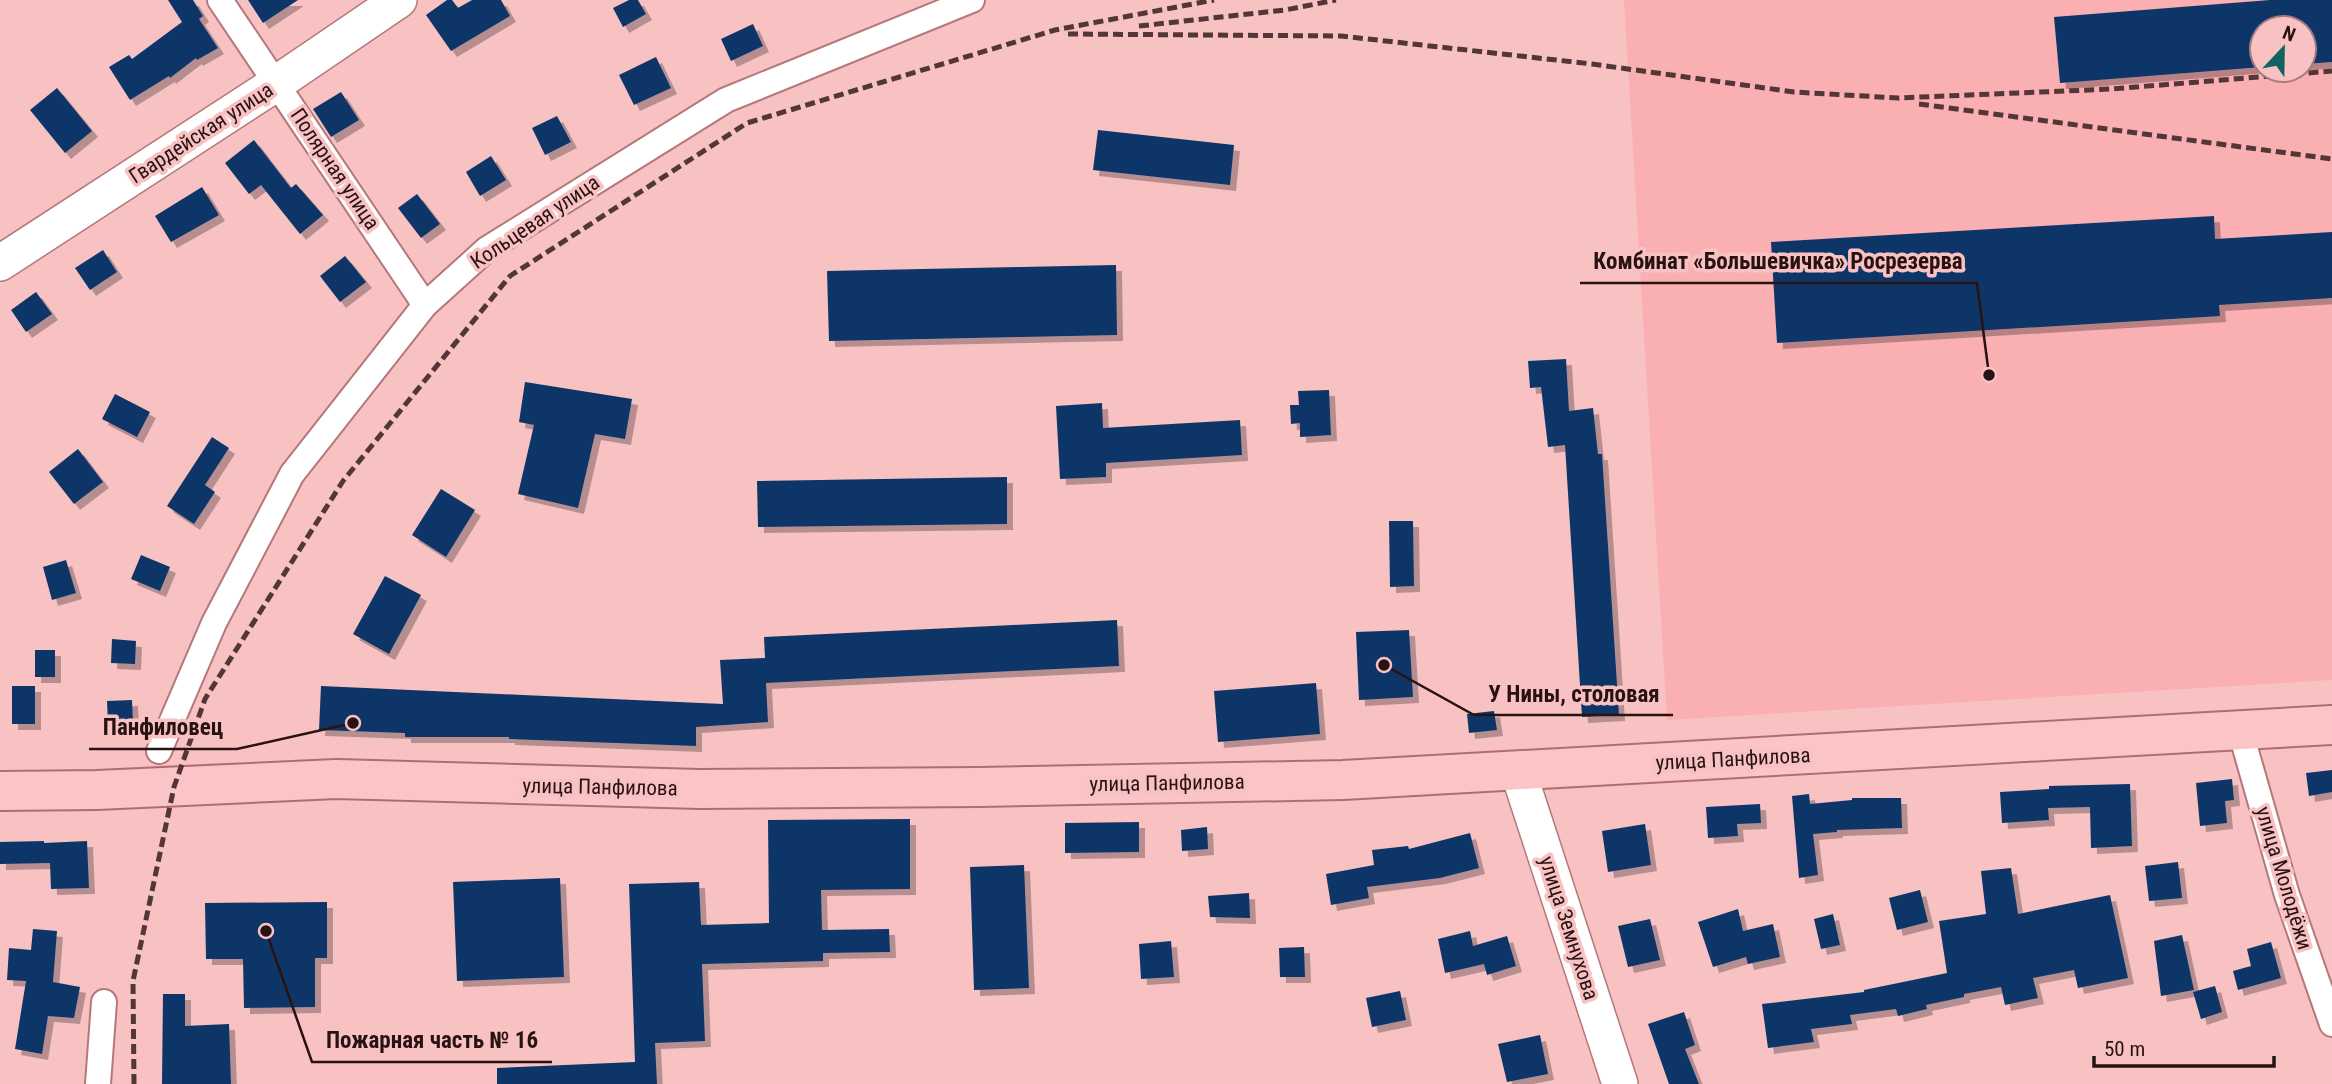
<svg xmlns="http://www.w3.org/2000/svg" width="2332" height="1084" font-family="'Roboto Condensed',sans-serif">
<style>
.built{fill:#faafb2;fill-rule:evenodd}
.building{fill:#0e3567;filter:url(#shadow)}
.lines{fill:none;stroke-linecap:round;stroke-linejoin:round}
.street-casing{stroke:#b5777a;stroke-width:28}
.secondary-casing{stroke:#b5777a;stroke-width:38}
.primary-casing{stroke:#b06d71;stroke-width:42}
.street{stroke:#fff;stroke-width:24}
.secondary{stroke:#fff;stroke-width:35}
.primary{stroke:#fbc5c8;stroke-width:38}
.rail{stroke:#533637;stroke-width:5;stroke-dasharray:10 5;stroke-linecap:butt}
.labels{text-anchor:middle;stroke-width:7;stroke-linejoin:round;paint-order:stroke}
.street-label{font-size:21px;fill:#291213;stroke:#f8c2c3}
.leader{fill:none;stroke:#291213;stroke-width:2.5}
.callout-dot{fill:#291213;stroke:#f8c2c3;stroke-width:2.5}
.callout-label{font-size:23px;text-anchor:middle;font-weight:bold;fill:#291213;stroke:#f8c2c3;stroke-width:7;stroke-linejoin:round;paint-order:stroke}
</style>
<defs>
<filter id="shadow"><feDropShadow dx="6" dy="6" stdDeviation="0" flood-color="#0004"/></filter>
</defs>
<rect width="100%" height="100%" fill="#f8c2c3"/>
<path class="built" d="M1624 0H2332V680L1667 720ZM2262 28H2304V70H2262Z"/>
<path class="building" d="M168 0H193L203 16 199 19 218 48 197 60 196 58 170 78 169 76 130 100 109 67 129 55 132 59 182 22Z
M248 0H298L263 23Z
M447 0H452L458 8 472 0H501L510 16 451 51 426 15Z
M629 0H638L646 14 623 27 613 8Z
M2270 0H2332V62L2304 64V28H2262V67L2060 83 2054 17Z
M753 24 763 46 731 61 721 39Z
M656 57 671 88 634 105 619 75Z
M57 88 92 131 65 153 30 110Z
M341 92 359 120 331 137 313 109Z
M557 116 571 142 545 155 532 128Z
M1098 130 1234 145 1230 185 1093 170Z
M254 140 291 188 296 184 323 215 300 234 261 185 249 194 225 163Z
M491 156 506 180 480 196 466 172Z
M202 187 219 215 171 242 155 216Z
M417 194 440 224 421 238 398 208Z
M2214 216 2215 239 2332 232V298L2219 305 2220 316 1777 343 1771 242Z
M103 250 117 272 90 290 75 268Z
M345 256 366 282 340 302 320 276Z
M1116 265 1117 335 829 341 827 271Z
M36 292 52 314 26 332 11 310Z
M1566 359 1569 411 1593 408 1598 454H1602L1619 715 1582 717 1565 445 1548 447 1541 387 1530 388 1528 361Z
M525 382 632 399 625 439 595 434 578 508 518 494 534 425 519 422Z
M1329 390 1331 435 1300 437V423L1291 424 1290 405H1299L1298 391Z
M115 394 150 412 137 437 102 419Z
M1102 403 1103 428 1240 420 1242 455 1106 463V477L1060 479 1056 406Z
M212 437 229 448 205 485 215 492 194 524 167 506Z
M78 449 103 482 74 504 49 472Z
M1007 477V524L758 527 757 481Z
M441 489 475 510 446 557 412 535Z
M1389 521H1413L1414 586 1390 587Z
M141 555 170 567 160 591 131 579Z
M66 560 76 593 52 600 43 567Z
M385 576 421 595 389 654 353 634Z
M1117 620 1119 666 766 683 768 722 696 727V746L509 739V737H405V733L319 730 321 686 723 704 720 660 765 658 764 637Z
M1409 630 1413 697 1359 700 1356 632Z
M112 639 136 641 135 664 111 663Z
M35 650H55V677H35Z
M1316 683 1320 734 1218 742 1214 691Z
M12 686H35V724H12Z
M132 700 133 722 108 723 107 701Z
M1494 711 1497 730 1469 733 1467 714Z
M2332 770V792L2309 796 2306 773Z
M2232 779 2234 800 2225 801 2227 823 2200 826 2196 783Z
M2130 784 2132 846 2091 848 2090 807 2048 808 2049 820 2002 823 2000 792 2049 789V786Z
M1809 794 1810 804 1852 800V798H1901L1902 828 1837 830V832L1813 834 1818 875 1799 878 1792 796Z
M1760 804 1761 823 1737 824 1738 836 1708 838 1706 807Z
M910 819V889L821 890 822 930 889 929 890 952 823 953V961L702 964 705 1041 655 1043 657 1084H497V1068L635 1062 629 884 699 882 701 925 769 923 768 820Z
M1139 822V852L1065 853V823Z
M1645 824 1651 865 1608 872 1602 831Z
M1207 827 1208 849 1182 851 1181 830Z
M1470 833 1479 868 1440 878 1367 887 1369 898 1331 905 1326 874 1374 865 1372 850 1408 846 1409 849Z
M44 841V843L87 841 89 888 51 889 50 863 0 864V842Z
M2178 862 2182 898 2149 901 2145 866Z
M1024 865 1029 988 974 990 970 867Z
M2011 868 2018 914 2110 895 2128 978 2078 988 2074 970 2033 978 2038 998 2005 1005 2001 987 1964 994V997L1926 1005 1927 1009 1898 1016 1896 1009 1850 1015 1852 1024 1811 1029 1814 1042 1768 1048 1762 1004 1864 992V990L1947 973 1939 921 1986 914 1981 871Z
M560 878 564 977 457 981 453 882Z
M1920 890 1928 922 1897 930 1889 898Z
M1249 893 1250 918 1210 917 1208 896Z
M327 902V958H315V1007L244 1008 243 959H206L205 903Z
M1738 909 1743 931 1773 924 1780 957 1748 964 1746 957 1713 967 1698 922Z
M1833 914 1840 945 1821 949 1814 919Z
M1650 919 1660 960 1628 967 1618 926Z
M33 929 57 931 53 982 80 987 74 1018 48 1016 42 1054 15 1049 26 981 7 980 9 948 31 950Z
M1470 931 1473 946 1507 936 1516 966 1487 975 1484 964 1445 973 1438 939Z
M2182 935 2194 990 2161 996 2154 941Z
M1171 941 1174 977 1141 979 1139 944Z
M2271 942 2281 978 2238 990 2233 971 2251 966 2247 949Z
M1304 947 1305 977H1280L1279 948Z
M2215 986 2222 1012 2201 1019 2193 992Z
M1400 991 1406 1020 1372 1027 1366 998Z
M163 994H185V1026L229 1024 231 1084H162Z
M1684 1012 1695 1045 1685 1049 1699 1084H1669L1648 1024Z
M1540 1035 1548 1074 1507 1082 1498 1044Z"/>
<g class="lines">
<g class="street-casing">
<path id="street" d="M220 0 425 305
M2240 730 2287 895 2332 1024
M159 751 214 623 292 474 425 305 487 249 726 100 972 0
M98 1084 104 1002"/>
</g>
<g class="secondary-casing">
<path id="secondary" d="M0 263 277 83 399 0
M1518 771 1620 1084"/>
</g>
<g class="primary-casing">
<path id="primary" d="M0 791 97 790 336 779 700 789 980 787 1343 780 2332 725"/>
</g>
<use href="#street" class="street"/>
<use href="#secondary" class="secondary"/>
<use href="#primary" class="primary"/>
<path class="rail" d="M1139 26 1285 10 1336 0
M1068 34 1341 36 1592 64 1794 92 1898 98 2112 89 2332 71
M1919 104 2332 159
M134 1084 133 981 174 787 205 699 343 481 510 276 747 123 1055 30 1214 0"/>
</g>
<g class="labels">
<g class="street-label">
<text transform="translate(201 133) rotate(-33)" y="7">Гвардейская улица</text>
<text transform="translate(335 169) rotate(56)" y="7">Полярная улица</text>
<text transform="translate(535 222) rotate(-34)" y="7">Кольцевая улица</text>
<text transform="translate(1733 759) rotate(-3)" y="7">улица Панфилова</text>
<text transform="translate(1167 783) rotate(-1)" y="7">улица Панфилова</text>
<text transform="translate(600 787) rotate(1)" y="7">улица Панфилова</text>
<text transform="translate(2284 878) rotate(73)" y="7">улица Молодёжи</text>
<text transform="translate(1569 928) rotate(72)" y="7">улица Земнухова</text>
</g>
</g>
<path class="leader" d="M1989 375L1977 283H1580M1384 665L1474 715H1673M353 723L237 749H89M266 931L312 1062H552"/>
<g class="callout-dot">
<circle cx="1989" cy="375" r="7"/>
<circle cx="1384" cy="665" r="7"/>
<circle cx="353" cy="723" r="7"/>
<circle cx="266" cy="931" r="7"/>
</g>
<g class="callout-label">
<text x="1778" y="269">Комбинат «Большевичка» Росрезерва</text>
<text x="1574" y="702">У Нины, столовая</text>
<text x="163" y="735">Панфиловец</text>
<text x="432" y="1048">Пожарная часть № 16</text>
</g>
<g transform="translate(2283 49) rotate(22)"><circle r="33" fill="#f8c2c3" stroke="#a57c7d" stroke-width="2"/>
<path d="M0-5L12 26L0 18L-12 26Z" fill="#116263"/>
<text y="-10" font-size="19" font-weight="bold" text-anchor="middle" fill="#291213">N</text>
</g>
<path d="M2094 1056v10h180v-10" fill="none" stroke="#291213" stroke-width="3.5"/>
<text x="2104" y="1056" font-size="21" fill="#291213" stroke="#f8c2c3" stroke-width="5" paint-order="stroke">50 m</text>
</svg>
